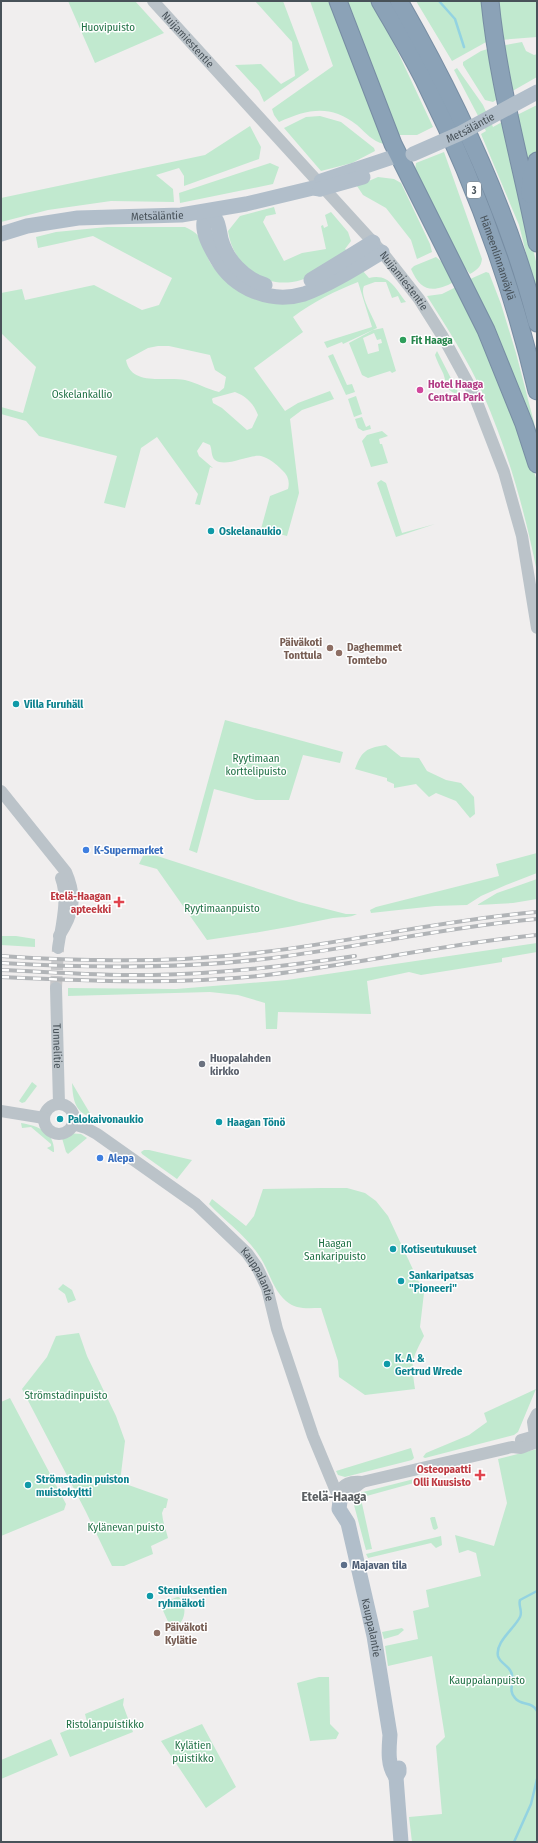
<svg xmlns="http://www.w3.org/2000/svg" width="538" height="1843" font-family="'Fira Sans Condensed',sans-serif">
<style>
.green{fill:#c1e9cf;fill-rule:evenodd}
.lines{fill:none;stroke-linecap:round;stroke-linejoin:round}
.stream{stroke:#93d3e1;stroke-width:2.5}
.minor-tunnel{stroke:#c6c7c9;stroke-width:12;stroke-dasharray:12 6;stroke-linecap:butt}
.highway-casing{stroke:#778da3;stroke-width:19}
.minor{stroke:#bbc3c9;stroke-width:12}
.major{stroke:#b1beca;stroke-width:15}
.highway{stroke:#8ba2b7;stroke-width:17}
.rail-casing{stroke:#b1b4b7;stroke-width:4}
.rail{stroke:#fff;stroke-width:2.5;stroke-dasharray:8;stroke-linecap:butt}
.major-bridge{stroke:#b1beca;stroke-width:15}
.leisure-dot{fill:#2e9e5b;stroke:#fff;stroke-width:1.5}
.hotel-dot{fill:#d1479c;stroke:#fff;stroke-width:1.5}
.culture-dot{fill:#0f9aa8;stroke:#fff;stroke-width:1.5}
.education-dot{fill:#8d6e63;stroke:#fff;stroke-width:1.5}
.shop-dot{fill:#3f7fe0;stroke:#fff;stroke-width:1.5}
.health-dot{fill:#e0444e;stroke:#fff;stroke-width:1.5}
.worship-dot{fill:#6b7280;stroke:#fff;stroke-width:1.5}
.service-dot{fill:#5c6f8a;stroke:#fff;stroke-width:1.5}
.labels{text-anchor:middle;stroke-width:3;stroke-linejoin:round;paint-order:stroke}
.shield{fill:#fff;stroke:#7f868b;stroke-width:1}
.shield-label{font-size:10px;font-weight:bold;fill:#485259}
.park-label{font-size:11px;fill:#227247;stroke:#fff}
.street-label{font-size:11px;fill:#485259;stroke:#fff}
.leisure-label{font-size:11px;font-weight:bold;fill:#27864d;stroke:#fff;text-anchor:start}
.hotel-label{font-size:11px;font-weight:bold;fill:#b23c85;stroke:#fff;text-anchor:start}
.culture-label{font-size:11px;font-weight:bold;fill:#0d838f;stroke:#fff;text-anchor:start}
.education-label{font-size:11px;font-weight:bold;fill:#785e54;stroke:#fff;text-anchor:start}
.shop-label{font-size:11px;font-weight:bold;fill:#366cbe;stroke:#fff;text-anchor:start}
.health-label{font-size:11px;font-weight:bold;fill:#be3a42;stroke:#fff;text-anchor:end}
.worship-label{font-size:11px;font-weight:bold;fill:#5b616d;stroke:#fff;text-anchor:start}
.service-label{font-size:11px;font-weight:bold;fill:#4e5e75;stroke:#fff;text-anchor:start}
.quarter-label{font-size:13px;font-weight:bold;fill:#5b5f62;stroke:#fff}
</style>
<rect width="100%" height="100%" fill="#f0eeee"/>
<path class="green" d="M68 1H135L164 33 95 63Z
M255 1H283L309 70 264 102 259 91 235 65 261 64 281 84 295 76 292 42Z
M310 1H332L384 142V144C372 141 366 133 357 125 330 104 308 109 279 122L274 115 272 109 333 66Z
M346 1H371L387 29 433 127 417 135H398Z
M416 1H484L488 41 452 61Z
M494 1H537V37L500 40Z
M522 42 526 51 534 55 537 54V77L509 93 500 46Z
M491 48 499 98 493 102 485 100 463 65V62L481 51Z
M457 68 483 105 493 127 504 121 537 266V297L519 225 481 134 486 131 454 70Z
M537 105V152L529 172 513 117Z
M320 116 341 122 374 148 375 151 352 163 321 171 284 128 306 117Z
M250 126 261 147 259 159 184 186V176L179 168 156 175 173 189 174 202 111 201 48 210 1 222V198L205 155Z
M444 152 482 259C481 267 477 270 470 274L466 269 464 275 415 170 416 163Z
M270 163 279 167 273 184 180 203 179 193Z
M378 177 394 179 401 183 430 244 432 252 417 259 411 240 386 208 363 195 357 186Z
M274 207 276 214 266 216 263 222 284 261 302 253 326 249 321 226 323 225 324 228 328 226 325 215 331 212 348 232 351 241 345 249 349 252C334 261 318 275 301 280 265 291 233 266 228 231L240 216Z
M107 227H185C209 237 201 252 214 268 229 286 241 292 261 301L362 270 369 278C389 273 395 288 406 302L401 303 398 296 392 298 386 282H375L364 286C359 296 374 318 377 328L343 344 342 342 327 348 324 342 372 327 358 282C335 291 313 302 293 317L303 332 254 368 285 411 298 403 330 391 334 399 302 410 290 419 299 493 287 536 261 529 270 496 288 489C290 482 288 475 282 470 276 464 269 458 261 456 248 454 226 468 215 460 211 457 212 449 210 445L203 442 197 451 199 456 213 468 210 467 200 505 195 504 198 494 157 437 141 448 125 508 104 503 117 456 39 436 26 421 1 414V407L23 413 36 367 1 333V293L22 289 25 300 94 285 142 310 159 305 172 278 93 236 38 248 36 237 56 232ZM158 346H169L210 355 215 370 226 377 224 388 219 392C207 389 197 383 185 380 166 376 131 387 126 360L148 348ZM235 392C246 396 254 404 258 415L252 428 247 430 222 408 213 403 212 399 213 398Z
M436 257 447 266 454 282C433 293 421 292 411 269L414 266Z
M486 272 489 273 501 304 516 353 537 434V452L468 280Z
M458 286 471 314 529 456 537 481V572C525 512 508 451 483 394 468 360 447 328 427 296L442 294Z
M383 328 396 371 392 373 390 371 368 378 362 375 349 343 373 330ZM374 333 377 340 381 339 382 343 378 344 379 351 368 354 363 338Z
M437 351 459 394C445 392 447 383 443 373 440 367 437 361 435 355Z
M333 354 347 385 352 384 355 392 346 395 328 356Z
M356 396 362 414 354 417 348 399Z
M362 417 366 427 370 425 371 429 363 431 358 428 355 419Z
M382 431 388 436 379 439 380 444H382L388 463 371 467 362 441 367 435Z
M381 480 386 483 402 533 435 524 396 537 377 483Z
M225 720 343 752 340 763 303 755 289 800H256L214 789 197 853 189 850Z
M386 745 401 757 419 758 427 771 446 780 461 783 474 797 475 814 470 818 456 801 436 793 429 797 416 784 394 788V784L387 781V778L355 769C362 750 367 748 386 745Z
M145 852 299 902 346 914H357C350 918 340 917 333 918 291 927 250 934 207 940L157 869 139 864Z
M537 853V873L506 885 481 896 467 905 435 906 371 913 370 910 376 907 499 876 496 864Z
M537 879V899L513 903 477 905 497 893Z
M1 936H16L35 939V947L1 945Z
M537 943V952L502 958V962L421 975 409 972 367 981 371 1014 278 1012 277 1029H266L265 1003 238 995 210 992 68 996V988L176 989 287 980Z
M32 1082 37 1086 25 1102 22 1103 19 1101Z
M72 1083 91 1115V1117C74 1112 73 1098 72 1083Z
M21 1123C38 1126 55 1132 54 1152H53L47 1148 51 1146V1144L31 1127 22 1128Z
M68 1133 81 1134 87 1138 68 1154 66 1152 62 1138Z
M144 1150H149L192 1160 177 1179 142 1154 141 1152Z
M321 1188H347L365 1193 376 1201 388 1216 424 1293 420 1327 424 1336C411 1361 411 1361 415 1389L365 1395 339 1377 338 1361 321 1308C308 1308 296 1310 286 1301 272 1289 269 1269 258 1254 245 1235 225 1221 209 1204L212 1199 246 1226 254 1216 263 1189Z
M63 1284 72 1290 76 1300 68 1303 65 1294 58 1289Z
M79 1333 87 1356 116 1416 125 1441 120 1482 168 1499 166 1508H164L162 1513 163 1520 168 1538 151 1546 153 1554 124 1566H112L86 1512 22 1389 47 1357 56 1336Z
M536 1389 518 1432 514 1435 425 1458 423 1457 426 1453 469 1435 487 1422 484 1413Z
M10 1398 66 1504 64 1510 1 1536V1402Z
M411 1448 414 1458 412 1460 345 1477 338 1475 336 1471Z
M537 1449V1842H412L409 1817 442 1814 436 1746 445 1737 432 1656 388 1666 385 1646 418 1639 413 1611 429 1607 426 1590 481 1576 476 1553 468 1550 459 1553 455 1535 494 1546 507 1503 498 1459Z
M422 1477 424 1478 427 1486 423 1487 421 1481 363 1497 359 1493Z
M357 1495 361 1499 372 1549 366 1550 354 1505Z
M432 1517H435L438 1528 435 1530 433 1529 430 1518Z
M441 1536 442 1545 436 1548 431 1543 368 1558 366 1554Z
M177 1597H179C188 1606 186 1624 172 1628L170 1626 160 1604Z
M402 1628 404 1630 398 1635 384 1639 382 1632Z
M319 1677H329L330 1724 339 1733 336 1739 310 1741 297 1683Z
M124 1698 123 1705 133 1732 70 1757 60 1733 87 1722 85 1714Z
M202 1724 236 1787 206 1808 161 1741Z
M51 1739 58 1755 1 1779V1760Z"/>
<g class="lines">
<path class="stream" d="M439 1 455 19 464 47
M537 1591 520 1600C518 1606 523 1611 520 1617 514 1629 495 1642 498 1656 500 1664 511 1666 512 1675 514 1683 508 1691 515 1698 521 1706 532 1701 537 1711
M514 1842 531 1804 537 1779"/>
<path class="minor-tunnel" d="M56 988 58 948"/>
<g class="highway-casing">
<g id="highway">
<path d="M338 1 393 144 486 330 524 424 537 464"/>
<path id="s6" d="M380 1C396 29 413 57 427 86 475 183 512 285 537 391"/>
<path d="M399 1C457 102 508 210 537 323"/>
<path d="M490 1C498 83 521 162 537 243"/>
<path d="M530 194 531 179 537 161"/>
</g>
</g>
<g class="minor">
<path id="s1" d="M153 1 382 252 419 299 443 337 473 392 504 472 522 536 537 628"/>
<path d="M1 791 66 872C77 897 74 914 59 936"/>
<path d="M58 948C61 927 69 898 61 878"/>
<path id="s2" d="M56 988 59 1104"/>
<circle cx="59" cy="1119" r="15"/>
<path d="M1 1111 44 1118"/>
<path id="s3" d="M73 1124 86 1128 97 1134 196 1204 247 1253 257 1267 267 1288 277 1329 313 1436 340 1501"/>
<path d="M521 1440 535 1436 533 1422 537 1414"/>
<path d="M337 1494C344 1483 350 1481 362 1482L512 1447 521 1448 537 1442"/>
<path d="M337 1494 348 1493 362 1482"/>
</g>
<g class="major">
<path d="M321 181 393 157 401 159"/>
<path d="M209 211C208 214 205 219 204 222 202 234 212 250 217 259 234 289 271 304 304 294 329 285 359 266 382 252"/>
<path d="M209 211C219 221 218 225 221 239 227 260 243 278 265 285"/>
<path id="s4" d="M1 234 27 226 78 218 181 215 246 204 313 188 320 189"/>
<path d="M311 280 373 242"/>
<path id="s5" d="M340 1501 339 1509 348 1523 374 1636 390 1735C389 1748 387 1766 396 1777"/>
<path d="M399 1768V1772L396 1777 401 1842"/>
</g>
<use href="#highway" class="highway"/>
<g class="rail-casing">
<path id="rail" d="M1 956C88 962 177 963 264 952 355 941 446 920 537 912
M1 963C89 968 177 969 264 959 356 948 446 927 537 919
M1 970C51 972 102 976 153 975 221 974 288 966 355 956
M1 977C90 981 179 985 267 975 357 964 447 944 537 935"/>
</g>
<use href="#rail" class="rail"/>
<g class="major-bridge">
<path id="s7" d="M413 154 461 133 537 92"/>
<path d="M320 189 363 177"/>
</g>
</g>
<circle class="leisure-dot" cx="403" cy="340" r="4"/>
<circle class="hotel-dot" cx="420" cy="390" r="4"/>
<g class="culture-dot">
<circle cx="211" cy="531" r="4"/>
<circle cx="16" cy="704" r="4"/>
<circle cx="60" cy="1119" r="4"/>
<circle cx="219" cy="1122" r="4"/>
<circle cx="393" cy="1249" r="4"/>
<circle cx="401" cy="1281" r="4"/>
<circle cx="387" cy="1364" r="4"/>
<circle cx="28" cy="1485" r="4"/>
<circle cx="150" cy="1596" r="4"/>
</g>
<g class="education-dot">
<circle cx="330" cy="648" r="4"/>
<circle cx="339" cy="653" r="4"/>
<circle cx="157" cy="1633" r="4"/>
</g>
<g class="shop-dot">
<circle cx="86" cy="850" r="4"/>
<circle cx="100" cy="1158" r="4"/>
</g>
<g class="health-dot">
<path d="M117 896h4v4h4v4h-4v4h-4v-4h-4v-4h4z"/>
<path d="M478 1469h4v4h4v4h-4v4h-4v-4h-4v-4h4z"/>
</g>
<circle class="worship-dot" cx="202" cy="1064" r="4"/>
<circle class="service-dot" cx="344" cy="1565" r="4"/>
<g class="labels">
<rect class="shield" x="467" y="182" width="14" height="16" rx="3"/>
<g class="shield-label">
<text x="474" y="194">3</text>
</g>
<g class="park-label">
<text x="108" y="31">Huovipuisto</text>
<text x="82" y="398">Oskelankallio</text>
<text x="256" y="762">Ryytimaan<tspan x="256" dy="13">korttelipuisto</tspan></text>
<text x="222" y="912">Ryytimaanpuisto</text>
<text x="335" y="1247">Haagan<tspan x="335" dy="13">Sankaripuisto</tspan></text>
<text x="66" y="1399">Strömstadinpuisto</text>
<text x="126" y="1531">Kylänevan puisto</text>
<text x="487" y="1684">Kauppalanpuisto</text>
<text x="105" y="1728">Ristolanpuistikko</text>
<text x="193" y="1749">Kylätien<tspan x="193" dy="13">puistikko</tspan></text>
</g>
<g class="street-label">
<text dy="4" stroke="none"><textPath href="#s1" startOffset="52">Nuijamiestentie</textPath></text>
<text dy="4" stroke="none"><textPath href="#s7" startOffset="63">Metsäläntie</textPath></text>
<text dy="4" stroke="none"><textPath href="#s4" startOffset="158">Metsäläntie</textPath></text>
<text dy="4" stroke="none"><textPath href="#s6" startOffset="283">Hämeenlinnanväylä</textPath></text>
<text dy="4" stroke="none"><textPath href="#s1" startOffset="376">Nuijamiestentie</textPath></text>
<text dy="4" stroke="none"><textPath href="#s2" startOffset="58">Tunnelitie</textPath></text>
<text dy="4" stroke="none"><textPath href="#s3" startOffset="242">Kauppalantie</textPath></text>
<text dy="4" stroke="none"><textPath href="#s5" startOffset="132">Kauppalantie</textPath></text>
</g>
<g class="leisure-label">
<text x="411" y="344">Fit Haaga</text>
</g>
<g class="hotel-label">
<text x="428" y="388">Hotel Haaga<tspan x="428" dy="13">Central Park</tspan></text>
</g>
<g class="culture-label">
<text x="219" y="535">Oskelanaukio</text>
<text x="24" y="708">Villa Furuhäll</text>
<text x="68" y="1123">Palokaivonaukio</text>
<text x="227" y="1126">Haagan Tönö</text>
<text x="401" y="1253">Kotiseutukuuset</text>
<text x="409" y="1279">Sankaripatsas<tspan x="409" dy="13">"Pioneeri"</tspan></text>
<text x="395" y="1362">K. A. &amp;<tspan x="395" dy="13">Gertrud Wrede</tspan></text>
<text x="36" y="1483">Strömstadin puiston<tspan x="36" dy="13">muistokyltti</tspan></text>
<text x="158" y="1594">Steniuksentien<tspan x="158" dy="13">ryhmäkoti</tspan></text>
</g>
<g class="education-label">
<text x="322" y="646" text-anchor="end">Päiväkoti<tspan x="322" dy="13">Tonttula</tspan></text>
<text x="347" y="651">Daghemmet<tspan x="347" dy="13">Tomtebo</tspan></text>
<text x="165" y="1631">Päiväkoti<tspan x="165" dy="13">Kylätie</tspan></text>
</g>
<g class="shop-label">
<text x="94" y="854">K-Supermarket</text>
<text x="108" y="1162">Alepa</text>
</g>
<g class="health-label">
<text x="111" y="900">Etelä-Haagan<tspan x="111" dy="13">apteekki</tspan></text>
<text x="471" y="1473">Osteopaatti<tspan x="471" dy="13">Olli Kuusisto</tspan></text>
</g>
<g class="worship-label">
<text x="210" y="1062">Huopalahden<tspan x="210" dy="13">kirkko</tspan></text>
</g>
<g class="service-label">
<text x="352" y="1569">Majavan tila</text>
</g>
<g class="quarter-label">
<text x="334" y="1501">Etelä-Haaga</text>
</g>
</g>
<rect width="538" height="1843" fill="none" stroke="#485259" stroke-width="4"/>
</svg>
